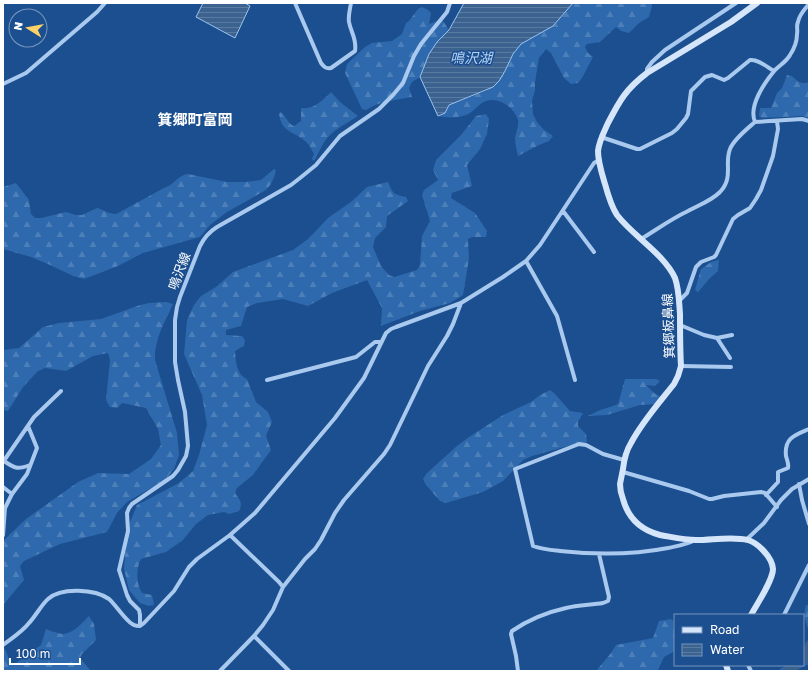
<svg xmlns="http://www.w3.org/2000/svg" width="812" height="674" font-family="'Golos Text','Noto Sans JP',sans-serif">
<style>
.forest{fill:url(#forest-firs)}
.water{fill:url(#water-rules);stroke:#9cc4f0}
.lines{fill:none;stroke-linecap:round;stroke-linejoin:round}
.river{stroke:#3c6290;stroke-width:8}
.street{stroke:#a9c9ee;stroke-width:4}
.secondary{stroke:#d6e6fa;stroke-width:6}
.labels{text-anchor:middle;stroke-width:3;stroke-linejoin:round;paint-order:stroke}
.street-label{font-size:13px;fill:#fff;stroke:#1b4f8f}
.water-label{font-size:14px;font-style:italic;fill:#b5d3f5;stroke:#1b4f8f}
.quarter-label{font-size:15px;font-weight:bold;fill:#fff;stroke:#1b4f8f}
</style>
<defs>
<pattern id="forest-firs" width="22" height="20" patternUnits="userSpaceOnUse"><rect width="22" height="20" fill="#2e69ad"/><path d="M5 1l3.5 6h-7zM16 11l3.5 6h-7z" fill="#4d80b9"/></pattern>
<pattern id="water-rules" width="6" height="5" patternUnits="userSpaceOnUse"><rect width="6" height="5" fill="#3c6290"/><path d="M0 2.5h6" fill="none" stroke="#597aa1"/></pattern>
</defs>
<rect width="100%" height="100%" fill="#1b4f8f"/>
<path class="forest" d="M573 3H652V6L649 17 639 23 629 33 621 31 616 27 600 42 587 44 585 47 588 53 593 57 582 78 578 83 571 84 564 78 551 53 546 49 539 58 535 82V90L532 101 533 114 537 122 543 129 553 136 549 141 539 145 518 156C517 151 515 144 515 138 516 133 519 125 518 120 514 107 499 97 486 101 478 104 474 112 466 115 458 118 446 118 438 116L445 113 449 105 488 90 505 71 513 54 521 44 553 26Z
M422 7 428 10 431 13 429 24 440 20 443 21 449 30 437 42 429 54 420 77 412 82 409 88 412 97C397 100 379 101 366 110L362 109 345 73 347 64 365 47 372 43 392 41 402 34 406 23 409 21 418 9Z
M787 75 792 76C797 81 801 85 809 82V118L802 116 762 118 759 116 760 108H771L777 93 782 88Z
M331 92 340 102 358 116C349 122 337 128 329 136 322 143 319 153 314 161L312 159 314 154C311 149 309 144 305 141 292 130 282 133 279 114L281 112C286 116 288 124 294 126L301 121V108C314 110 323 100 331 92Z
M486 114 489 119 487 134 480 149 467 165 472 186 452 193 451 198 475 213 487 231 486 237H472L468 239 469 259 463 295 450 303 420 311 381 326 382 308 367 280 332 293 308 306 283 299 257 303 247 307 241 326 226 330V335L242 336 245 340 244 346 235 351C236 361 236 374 247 379L256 402 268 412 272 422 266 436 271 450 253 475 237 488 235 493C240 500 243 503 239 511L229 514 224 512 208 515 196 524 183 540 166 552 141 559C136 568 136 584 142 593L152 595 154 605 149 606 140 603 129 590 124 569 127 530 137 505 179 483 193 471 199 455 207 425 202 395 184 354 187 320 194 305 201 296 216 287 233 272 293 250 308 239 328 218 351 202 367 187 388 182C393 194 393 194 406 197L408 201 387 216 386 227 375 238 373 247 381 266 389 275 394 277 417 270 420 265 422 236 430 221 422 195 424 190 438 180 433 170 436 160 461 135 476 116Z
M274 169 276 170C274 178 272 184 266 190L227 212 210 225 200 237 143 253 118 266 84 279 73 276 50 265 31 257 3 249V187L16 183 29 200 31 214 35 218H41L66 212 76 215H82L97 208C104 210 109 214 116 214L164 188C174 185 178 175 188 174L227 182H245L261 180Z
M719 260 718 271 710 278 698 292 695 290 701 269 711 262Z
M166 302 173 304C165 322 154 339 155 360L177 433 179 455 174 469 165 480 127 502 117 513 107 532 60 544 24 561 20 566 24 580 3 605V541L26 519 78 482 98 473 129 474 151 459 161 445 158 429 146 408 122 403 117 408 110 407 106 400 110 360 108 353 93 356 66 371 45 368 38 371 23 387 8 411 3 410V350L19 348 43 327 59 323 101 319 140 305 149 303Z
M625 379H656L660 381 655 386 646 385 654 393 661 397 658 404 640 405 607 415 588 416C598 410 608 408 618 404Z
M550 390 555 394 570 411 583 413 578 422V426L586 434 587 442 568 446 532 456 523 460 503 481 483 492 446 503 440 501 426 485 423 479 427 473 457 446 469 437 503 415 531 402 540 395Z
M806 605H809V664L794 671H778C785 664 793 665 803 665V656L804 655 809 634 808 629 804 615Z
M89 616 94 624 96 640 82 654 80 658 90 670V671H3V650L5 649 11 664 16 663 41 645 46 629C51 631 57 633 62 634 73 634 82 623 89 616Z
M671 619 673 621V629H675V651L664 657 658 670 655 671H596L611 653 616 645 653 638 659 621Z"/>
<path class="water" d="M203 3H245L250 6 235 38 196 17Z
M464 3H573L553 26 521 44 513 54 505 71 499 81 493 87 449 105 445 113 438 116 420 77 429 54 437 42 449 30Z"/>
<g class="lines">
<path class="river" d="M803 661 807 656 809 645
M786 671 797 665"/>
<path class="street" d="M295 3 321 63C324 67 326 69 331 68L355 51C357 39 351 33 349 22 348 16 350 9 351 3
M809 4C805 9 799 15 798 22 796 26 798 30 797 34 797 41 794 49 790 55 787 61 780 65 775 70 765 82 748 106 755 122L802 119 809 121
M647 73V69L652 62 665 50 736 3
M3 84 26 73 97 12 105 3
M601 137 637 149H640L672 133 677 129 686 118 688 114 691 91 705 77 712 75 724 80 728 78 750 60C758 59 767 67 774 71
M563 211 594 252
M641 239C656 230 671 219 688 211 699 205 711 201 720 192 734 177 724 164 730 149 734 139 747 129 755 122
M526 261 557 316 575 380
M679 301 687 293 696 267 701 262 714 257 716 255 733 219 738 215 750 208 756 199 761 190 773 156 778 129 777 121
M680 325 704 335 717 338 732 335
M717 338 730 358
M681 366 731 367
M267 380 356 357 375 342H381
M624 460 603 454 586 445 579 444 515 469 533 546C541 549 551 550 560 551 597 555 632 555 668 548 677 546 686 545 695 540
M4 461C14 468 17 470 30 465
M3 462 34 417 61 391
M623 472 689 491 709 499H712L724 496 761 492 765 493 777 507
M799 484 802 500 809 524
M3 487 12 494
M766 495 778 482V472L788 468C789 464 787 460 786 456 784 438 795 435 809 429
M3 535 5 508 12 494 27 474 37 448 28 426
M230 535 279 582 283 587
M746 540 764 523 781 500 792 489 809 479
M784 615 809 565
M140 626V615L139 610 130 601 127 595 119 570 128 531 127 513 129 508 132 504 173 476 178 470 186 456 188 446 185 412 178 380 175 362V320L177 307 180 297 200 246C204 238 209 232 217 227L291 185 300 178 316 165 340 136 379 109 393 95 403 83 414 56 421 44 447 12 450 3
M254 636 289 671
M3 645C12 638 22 632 29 623 35 617 42 604 48 599 61 587 95 589 109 599 116 605 127 623 134 625 136 626 138 626 140 626L144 623 174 591 189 567 197 559 230 535 255 513 335 418 364 378 386 333 391 329 396 327 461 303 503 277 526 261 540 245 594 163 599 160
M748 665 751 671
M220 671 254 636 263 625 273 610 283 587 305 559 315 549 321 540 335 513 344 500 384 454 390 445 428 366 447 336 453 324 461 303
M518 671 516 656 511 634 512 631C528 620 548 612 566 608 578 605 591 605 603 603L608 601 609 597 599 554"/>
<path class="secondary" d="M751 615C757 604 773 580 773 569 772 557 758 543 748 540 733 536 712 540 696 540 684 540 672 537 660 535 641 530 628 518 623 499 621 494 620 489 620 484 621 479 622 474 623 469 624 460 626 451 631 443 642 422 659 403 674 384L678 376 681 366C680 349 680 331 680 314 679 302 679 289 675 278 664 254 633 236 617 215 611 206 608 195 605 184 602 174 598 162 598 151 599 141 604 132 608 123 620 100 626 89 647 73L731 22 757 3
M726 665 728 671"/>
</g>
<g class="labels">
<g class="street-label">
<text transform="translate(179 271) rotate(-69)" y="5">鳴沢線</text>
<text transform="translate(668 326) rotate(-92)" y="5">箕郷板鼻線</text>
</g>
<g class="water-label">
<text x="471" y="63">鳴沢湖</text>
</g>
<g class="quarter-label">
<text x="195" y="125">箕郷町富岡</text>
</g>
</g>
<rect width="812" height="674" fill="none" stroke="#ffffff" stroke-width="8"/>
<rect x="674" y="614" width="130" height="52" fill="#1b4f8f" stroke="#7695bc"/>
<rect x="682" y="627" width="20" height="6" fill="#d6e6fa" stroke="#7695bc"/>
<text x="710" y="634" font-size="12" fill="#ffffff">Road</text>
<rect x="682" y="644" width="20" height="12" fill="url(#water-rules)" stroke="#7695bc"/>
<text x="710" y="654" font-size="12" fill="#ffffff">Water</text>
<g transform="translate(28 28) rotate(281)"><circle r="19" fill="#1b4f8f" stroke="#7695bc"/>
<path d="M0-3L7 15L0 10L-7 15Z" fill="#ffd166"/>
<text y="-6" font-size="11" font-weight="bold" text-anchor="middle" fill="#ffffff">N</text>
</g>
<path d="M10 658v6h70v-6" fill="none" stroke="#ffffff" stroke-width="2"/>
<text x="16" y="658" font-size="12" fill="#ffffff" stroke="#1b4f8f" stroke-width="3" paint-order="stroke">100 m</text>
</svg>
